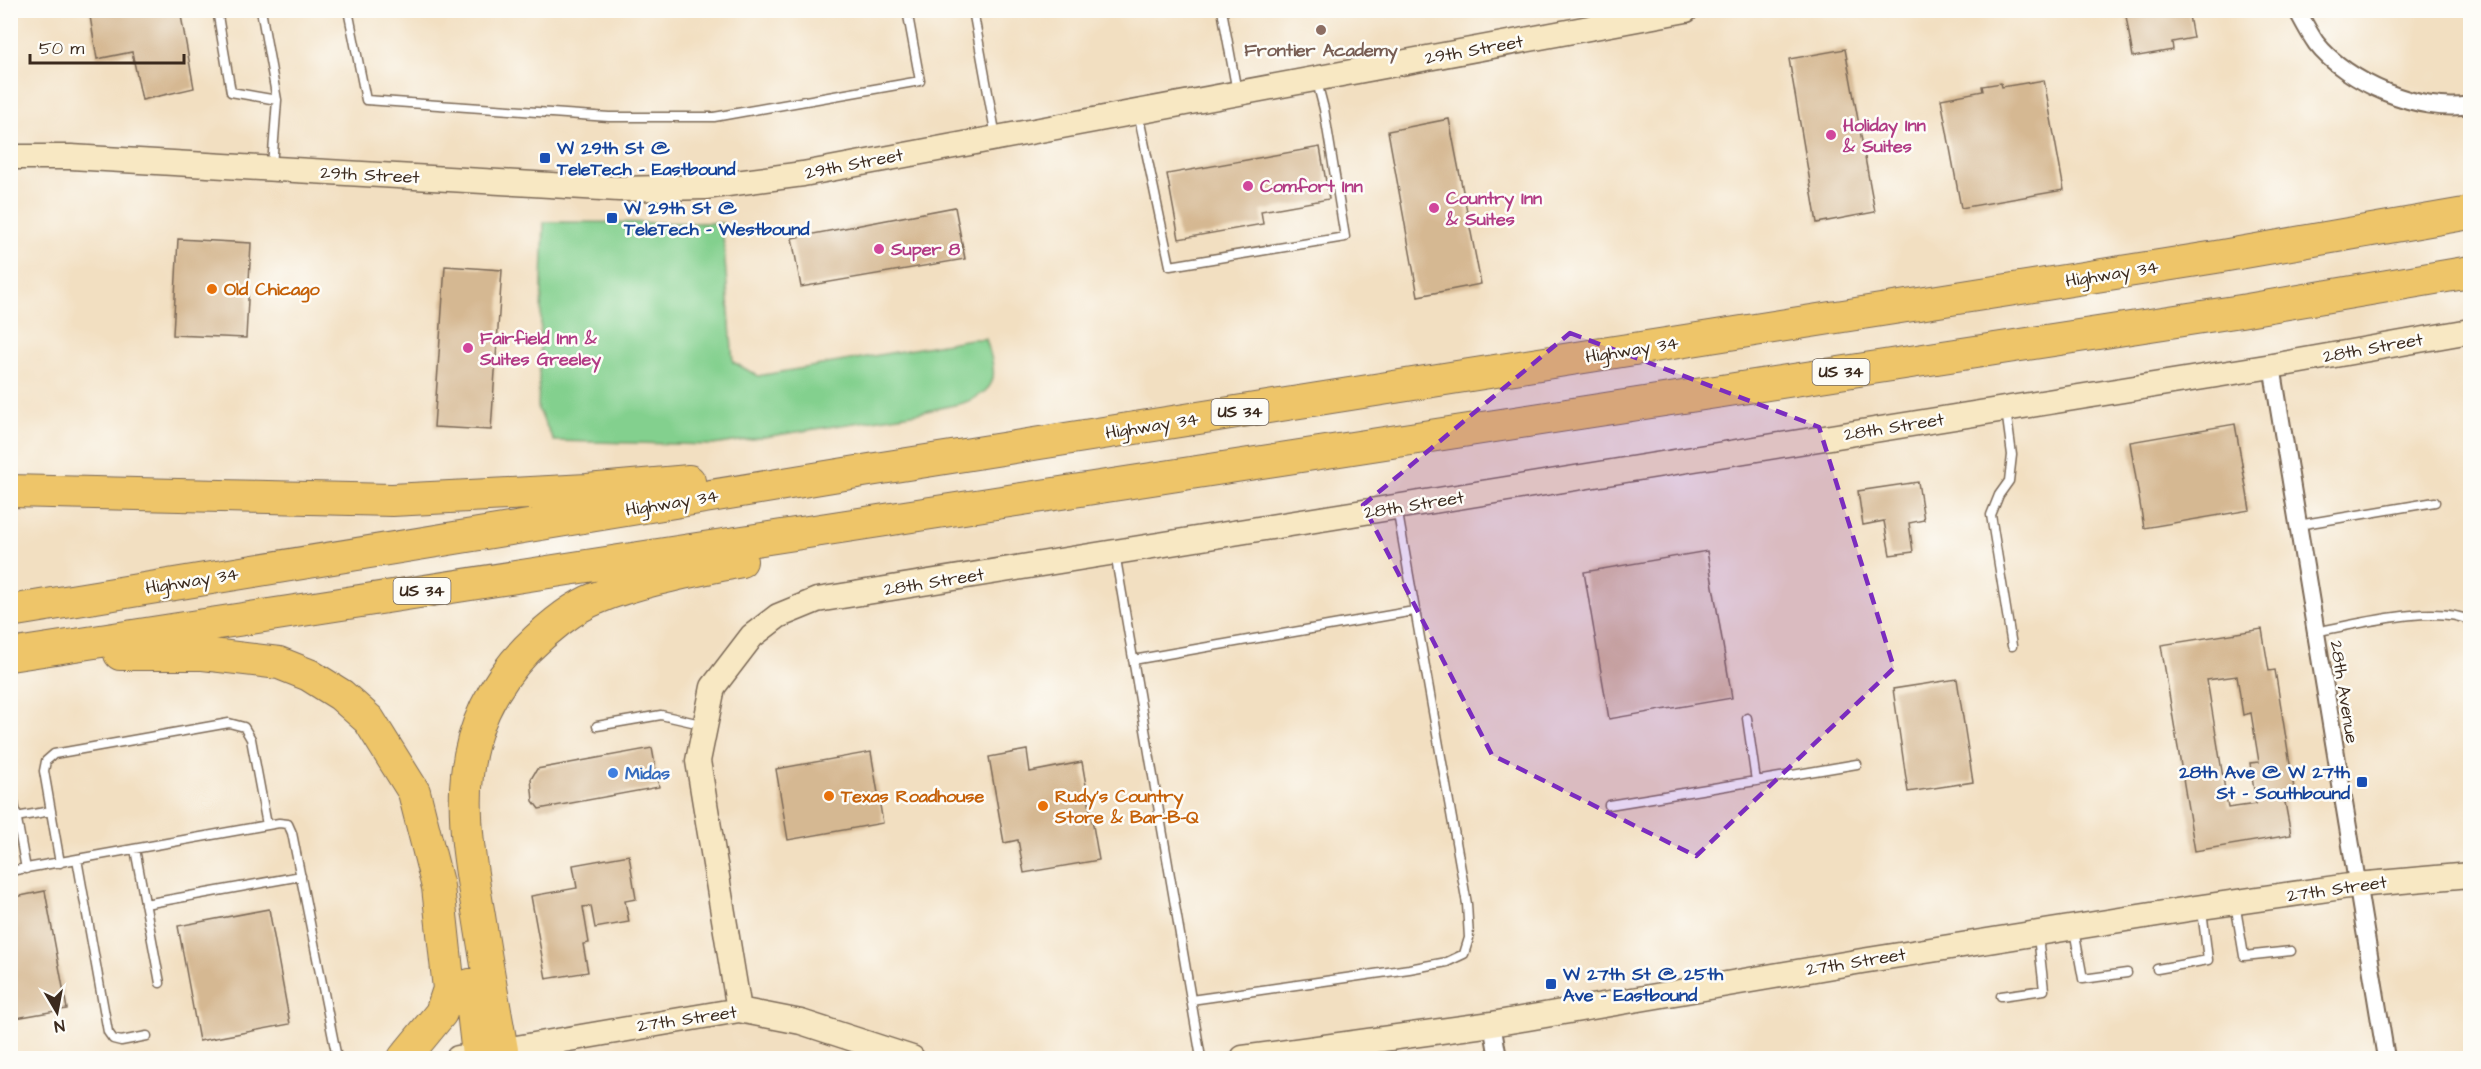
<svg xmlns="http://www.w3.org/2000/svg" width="2481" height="1069" viewBox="0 0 2481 1069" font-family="'Architects Daughter',sans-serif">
	<rect width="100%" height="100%" fill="#fdfcf7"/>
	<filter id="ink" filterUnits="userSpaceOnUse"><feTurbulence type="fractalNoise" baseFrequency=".0167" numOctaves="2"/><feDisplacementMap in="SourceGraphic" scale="12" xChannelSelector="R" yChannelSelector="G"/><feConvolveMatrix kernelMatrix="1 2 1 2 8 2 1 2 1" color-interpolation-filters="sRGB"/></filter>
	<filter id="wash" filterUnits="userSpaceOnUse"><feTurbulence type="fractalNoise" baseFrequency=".008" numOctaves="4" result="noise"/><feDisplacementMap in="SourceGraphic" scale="24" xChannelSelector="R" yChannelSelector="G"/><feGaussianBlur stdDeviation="1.35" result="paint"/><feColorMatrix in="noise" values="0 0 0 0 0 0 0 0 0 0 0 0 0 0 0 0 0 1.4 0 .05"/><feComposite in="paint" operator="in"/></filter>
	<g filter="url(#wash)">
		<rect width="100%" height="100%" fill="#f2dfc1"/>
		<path fill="#83d08e" stroke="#5f7d56" stroke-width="1.5" d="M544 222 722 223 733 362 758 376 971 339H986C996 373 1002 389 963 403L918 413 713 445 554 441 538 409Z"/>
		<g id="blocks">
			<path fill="#d5b892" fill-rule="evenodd" d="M89 10H180L194 88 142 100 132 52 97 59Z
				M2125 10H2188L2193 38 2172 42 2173 50 2133 57Z
				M1845 49 1875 212 1817 223 1789 59Z
				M2044 80 2064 190 1961 208 1941 99 1983 91 1982 86 2001 83 2002 87Z
				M1449 119 1481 284 1418 296 1388 131Z
				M1320 147 1329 199 1261 211 1263 224 1179 239 1167 174Z
				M955 207 965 259 801 287 792 238Z
				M178 239 251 243 246 338 173 335Z
				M445 266 502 270 491 430 434 427Z
				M2235 424 2250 510 2144 528 2130 442Z
				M1918 482 1924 520 1909 523 1913 552 1890 555 1884 521 1863 525 1858 491Z
				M1707 551 1732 698 1609 719 1584 572Z
				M2262 629 2269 671 2275 670 2295 795 2284 797 2291 835 2195 851 2161 645ZM2237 676 2243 715 2251 713 2259 762 2250 763 2256 804 2228 808 2207 680Z
				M1957 679 1973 782 1908 792 1893 689Z
				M652 748 659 787 539 809 533 801 531 779 537 769Z
				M1027 750 1030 772 1082 762 1099 860 1024 873 1018 840 1004 843 989 757Z
				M871 752 883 823 788 840 776 769Z
				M629 855 636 899 625 901 629 922 595 928 591 906 583 907 589 943 583 944 588 972 546 979 531 896 577 888 573 865Z
				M45 891 67 1009 10 1019V898Z
				M269 909 290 1024 199 1041 178 926Z"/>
		</g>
	</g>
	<g filter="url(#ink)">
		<use href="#blocks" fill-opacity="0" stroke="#7b6957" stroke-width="1.5"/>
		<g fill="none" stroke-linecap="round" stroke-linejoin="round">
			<defs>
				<path id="lane" d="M217 10 231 92 277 100
					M261 10 277 100 272 166
					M348 10 366 100 609 117H714L920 81 907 10
					M973 10 996 137
					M1222 10 1237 92
					M1138 113 1170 266 1345 237 1324 109 1317 82
					M2006 410 2012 455 2009 481 1999 495 1991 515 2012 646
					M2298 525 2435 502
					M1115 553 1201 1058
					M2315 632C2354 625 2436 603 2470 621
					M1133 660 1414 611
					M597 726 661 715 705 725
					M10 781 26 869
					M1756 781 1857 764
					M1609 805 1756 781 1747 718
					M16 817 51 811
					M135 849 160 983
					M77 859 108 1032 113 1039 121 1041 147 1036
					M60 863 44 771 46 761 54 754 229 723 244 727 251 739 267 825
					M10 871 279 823 288 824 292 833 337 1058
					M2235 903 2244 956 2291 951
					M145 904 301 876
					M2074 930 2083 979 2127 973
					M2157 969 2208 960 2202 910
					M2001 996 2044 990 2038 936
					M1191 1000 1409 969 1447 962 1464 954 1469 938 1467 904 1397 508
					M1359 1043 1361 1058
					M36 1058 46 1057 55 1058"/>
				<path id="street" d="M2297 10C2303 21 2309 33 2316 43 2347 83 2421 114 2470 105
					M2272 366 2386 1058
					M1492 1024 1498 1058"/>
				<path id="secondary" d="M10 157H71L619 189 705 187 803 174 1686 10
					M739 1010 698 761 713 687 752 636 778 616 817 600 2272 366 2470 331
					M458 1058 739 1010 801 1022 912 1058
					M1243 1058 1492 1024 1862 961 2195 908 2356 885 2470 875"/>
				<path id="highway" d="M10 491 392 500 587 490 689 481
					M10 611 863 471 2216 257 2470 213
					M120 654H203L279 663 309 675 341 695 369 720 414 792 438 887 449 989 441 1013 404 1058
					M10 655 2241 311 2470 272
					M470 985 478 1055
					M502 1050C494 1006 486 961 479 916 461 814 449 731 527 649 545 631 573 607 597 598 637 581 698 570 741 561"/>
			</defs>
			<use href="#lane" stroke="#7b6957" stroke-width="11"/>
			<use href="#street" stroke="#7b6957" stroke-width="20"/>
			<use href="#secondary" stroke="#7b6957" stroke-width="27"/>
			<use href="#highway" stroke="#7b6957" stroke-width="34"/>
			<use href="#lane" stroke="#fff" stroke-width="8"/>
			<use href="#street" stroke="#fff" stroke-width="16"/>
			<use href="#secondary" stroke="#f8e8c3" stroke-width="24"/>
			<use href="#highway" stroke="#eec569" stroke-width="32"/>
		</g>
	</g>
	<path fill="#7b2cbf" fill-opacity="0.2" stroke="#7b2cbf" stroke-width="4.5" stroke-dasharray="12 8" stroke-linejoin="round" d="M1570 333 1819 427 1894 668 1696 856 1492 755 1363 505Z"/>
	<circle fill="#8d6e63" stroke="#fdfcf7" stroke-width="2" cx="1321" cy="30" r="6"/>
	<g fill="#d1479c" stroke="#fdfcf7" stroke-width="2">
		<circle cx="1831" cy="135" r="6"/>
		<circle cx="1248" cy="186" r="6"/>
		<circle cx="1434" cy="208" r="6"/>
		<circle cx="879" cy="249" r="6"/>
		<circle cx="468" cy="348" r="6"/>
	</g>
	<g fill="#1a4fb4" stroke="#fdfcf7" stroke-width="2">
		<rect x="539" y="152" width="12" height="12" rx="3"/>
		<rect x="606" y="212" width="12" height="12" rx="3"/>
		<rect x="2356" y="776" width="12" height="12" rx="3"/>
		<rect x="1545" y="978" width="12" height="12" rx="3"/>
	</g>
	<g fill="#e8710a" stroke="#fdfcf7" stroke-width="2">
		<circle cx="212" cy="289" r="6"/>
		<circle cx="829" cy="796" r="6"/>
		<circle cx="1043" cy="806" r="6"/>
	</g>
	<circle fill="#3f7fe0" stroke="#fdfcf7" stroke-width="2" cx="613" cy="773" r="6"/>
	<g text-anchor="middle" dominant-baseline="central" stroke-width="5" stroke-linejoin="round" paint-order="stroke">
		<g fill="#fdfcf7" stroke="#75695f" stroke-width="1.5">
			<rect x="1812.5" y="359" width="57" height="26" rx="4.5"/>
			<rect x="1211.5" y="399" width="57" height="26" rx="4.5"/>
			<rect x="393.5" y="578" width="57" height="26" rx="4.5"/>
		</g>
		<g font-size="16" font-weight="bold" fill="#3b2a1e">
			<text x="1841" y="372">US 34</text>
			<text x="1240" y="412">US 34</text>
			<text x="422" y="591">US 34</text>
		</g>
		<g font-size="18" font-weight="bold" fill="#785e54" stroke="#fdfcf7">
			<text x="1321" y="50">Frontier Academy</text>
		</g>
		<g font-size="18" fill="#3b2a1e" stroke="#fdfcf7">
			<text transform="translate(1474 50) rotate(-10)">29th Street</text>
			<text transform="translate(854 164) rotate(-11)">29th Street</text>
			<text transform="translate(370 175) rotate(3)">29th Street</text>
			<text transform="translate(2112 274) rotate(-9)">Highway 34</text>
			<text transform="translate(2373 348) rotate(-10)">28th Street</text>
			<text transform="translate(1632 350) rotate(-9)">Highway 34</text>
			<text transform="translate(1152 426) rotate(-9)">Highway 34</text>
			<text transform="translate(1894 427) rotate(-9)">28th Street</text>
			<text transform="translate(672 503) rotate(-9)">Highway 34</text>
			<text transform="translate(1414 505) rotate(-9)">28th Street</text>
			<text transform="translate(192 581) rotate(-9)">Highway 34</text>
			<text transform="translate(934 582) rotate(-9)">28th Street</text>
			<text transform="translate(2344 692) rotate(81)">28th Avenue</text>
			<text transform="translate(2337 889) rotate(-8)">27th Street</text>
			<text transform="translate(1856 962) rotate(-9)">27th Street</text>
			<text transform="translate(687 1019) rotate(-8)">27th Street</text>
		</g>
		<g font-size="18" font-weight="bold" fill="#b23c85" stroke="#fdfcf7" text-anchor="start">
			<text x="1843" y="125">Holiday Inn<tspan x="1843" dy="21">&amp; Suites</tspan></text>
			<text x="1260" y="186">Comfort Inn</text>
			<text x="1446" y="198">Country Inn<tspan x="1446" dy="21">&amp; Suites</tspan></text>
			<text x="891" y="249">Super 8</text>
			<text x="480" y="338">Fairfield Inn &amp;<tspan x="480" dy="21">Suites Greeley</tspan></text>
		</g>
		<g font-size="18" font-weight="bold" fill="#164399" stroke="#fdfcf7" text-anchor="start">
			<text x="557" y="148">W 29th St @<tspan x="557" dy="21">TeleTech - Eastbound</tspan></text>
			<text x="624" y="208">W 29th St @<tspan x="624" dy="21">TeleTech - Westbound</tspan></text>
			<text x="2350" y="772" text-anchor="end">28th Ave @ W 27th<tspan x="2350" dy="21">St - Southbound</tspan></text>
			<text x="1563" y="974">W 27th St @ 25th<tspan x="1563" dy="21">Ave - Eastbound</tspan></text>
		</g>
		<g font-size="18" font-weight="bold" fill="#c56008" stroke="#fdfcf7" text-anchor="start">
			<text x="224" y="289">Old Chicago</text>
			<text x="841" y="796">Texas Roadhouse</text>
			<text x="1055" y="796">Rudy's Country<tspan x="1055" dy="21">Store &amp; Bar-B-Q</tspan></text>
		</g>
		<g font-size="18" font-weight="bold" fill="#366cbe" stroke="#fdfcf7" text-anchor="start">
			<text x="625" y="773">Midas</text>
		</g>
	</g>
	<rect width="2481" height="1069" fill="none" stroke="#fdfcf7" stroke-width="36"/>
	<g transform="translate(57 1012) rotate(170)" stroke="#fdfcf7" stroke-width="4.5" paint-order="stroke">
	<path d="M0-4.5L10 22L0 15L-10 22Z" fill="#3b2a1e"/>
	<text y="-9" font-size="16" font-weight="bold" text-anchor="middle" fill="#3b2a1e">N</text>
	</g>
	<path d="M30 54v9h154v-9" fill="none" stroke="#3b2a1e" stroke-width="3"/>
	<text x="39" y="54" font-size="18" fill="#3b2a1e" stroke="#fdfcf7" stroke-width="4.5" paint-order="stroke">50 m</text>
</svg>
